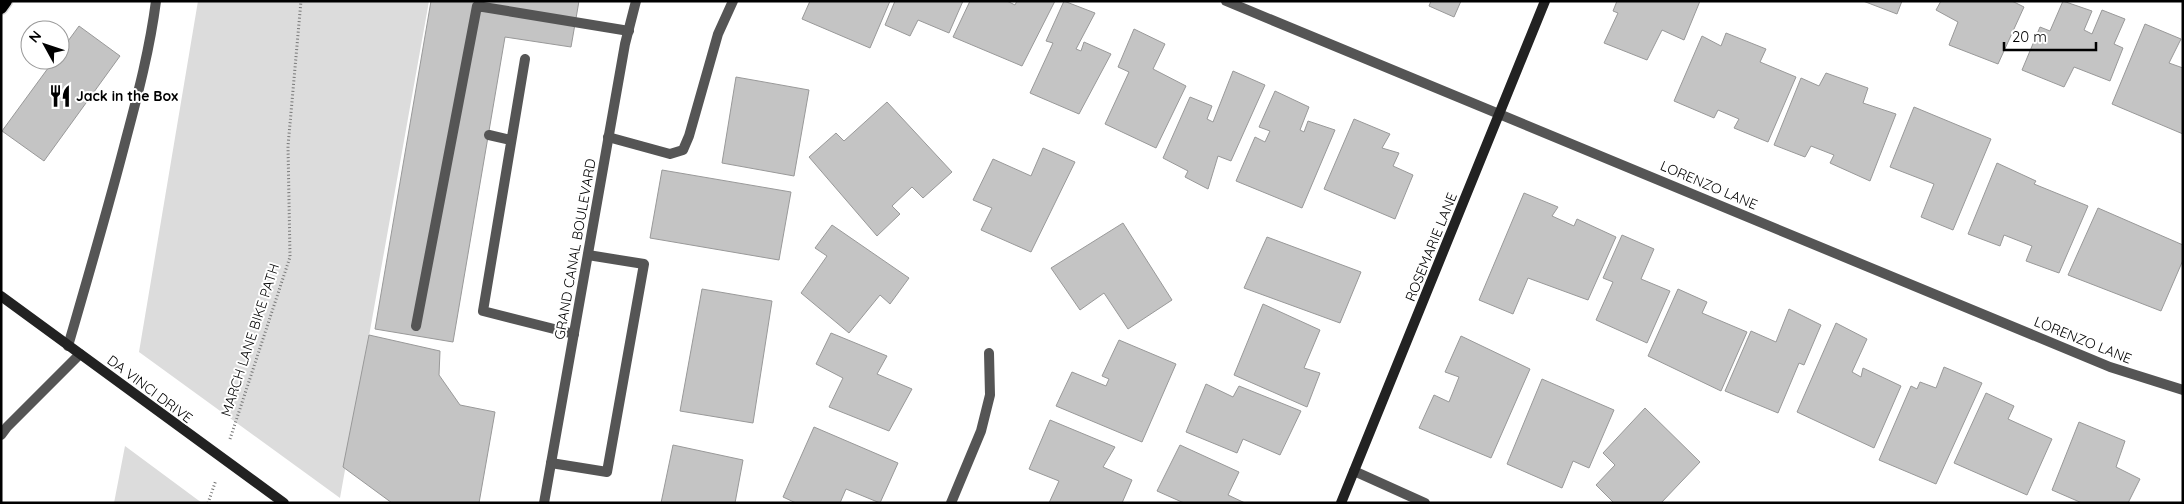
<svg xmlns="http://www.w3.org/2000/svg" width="2184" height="504" viewBox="0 0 2184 504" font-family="Quicksand,sans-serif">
	<rect width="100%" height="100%" fill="#fff"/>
	<path fill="#dcdcdc" d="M198 1H429L340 498 139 352Z
		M125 446 202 503H114Z"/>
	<path fill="#c4c4c4" stroke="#999" d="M431 1H579L571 47 505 37 453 342 375 329Z
		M810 1H890L870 48 802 19Z
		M895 1H963L949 33 918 20 910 36 885 25Z
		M970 1H1007L1015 5 1017 1H1055L1022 66 953 37Z
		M1064 1 1095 13 1076 49 1081 51 1084 42 1111 54 1079 114 1030 93 1053 43 1046 41Z
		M1431 1H1461L1454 17 1429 6Z
		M1617 1H1700L1684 40 1662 30 1647 60 1604 43 1618 13 1613 11Z
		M1863 1H1902L1897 14Z
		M1941 1H2012L2024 7 1998 64 1949 45 1958 22 1936 10Z
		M2063 1 2092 11 2084 30 2092 34 2102 10 2125 19 2114 44 2123 48 2110 81 2074 67 2064 87 2022 70 2040 27 2050 31Z
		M2145 24 2181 39 2169 63 2183 68V134L2112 104Z
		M79 26 120 56 44 161 2 131 54 60H60V52Z
		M1134 29 1165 44 1153 69 1186 86 1156 148 1105 124 1129 72 1118 67Z
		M1726 33 1766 49 1760 62 1796 77 1768 142 1734 128 1739 119 1718 110 1714 118 1674 101 1702 36 1721 46Z
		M1233 71 1265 85 1231 161 1218 156 1208 189 1185 177 1188 171 1163 158 1190 97 1212 106 1207 119 1213 122Z
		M1826 73 1868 88 1863 103 1896 114 1870 181 1830 163 1834 155 1811 146 1805 157 1774 145 1801 78 1819 86Z
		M736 77 809 90 794 176 722 163Z
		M1275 91 1309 107 1300 130 1304 132 1308 121 1335 130 1302 208 1236 181 1255 137 1265 142 1270 131 1259 127Z
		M887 102 952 172 923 198 912 187 892 206 900 214 877 236 809 157 836 133 844 141Z
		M1914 107 1991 139 1953 230 1921 217 1934 184 1890 167Z
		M1354 119 1390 134 1382 148 1399 153 1393 166 1413 175 1395 219 1324 189Z
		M1043 148 1075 162 1031 252 981 230 992 208 973 200 993 159 1031 176Z
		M1997 163 2036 181 2034 184 2088 206 2059 273 2026 261 2032 246 2004 235 2000 246 1968 234Z
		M662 170 791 192 779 260 650 238Z
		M1524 193 1558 207 1552 216 1574 226 1577 219 1616 237 1588 300 1528 278 1513 314 1479 300Z
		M2098 208 2183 245V260L2161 311 2068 275Z
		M1123 223 1172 300 1128 329 1104 293 1080 310 1051 268Z
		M832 225 909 278 890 304 880 295 849 333 801 293 827 256 815 248Z
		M1622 235 1654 249 1641 279 1670 291 1647 343 1596 320 1613 282 1603 278Z
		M1267 237 1361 272 1340 323 1244 288Z
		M702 289 772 301 753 423 680 411Z
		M1678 289 1707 302 1702 313 1747 332 1721 391 1648 356Z
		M1263 304 1320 330 1304 368 1320 373 1307 407 1234 375Z
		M1789 309 1821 325 1804 365 1799 363 1778 413 1725 391 1751 331 1776 342Z
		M1836 323 1867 339 1852 372 1861 377 1863 368 1901 386 1874 448 1797 412Z
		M831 333 887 356 877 374 912 389 889 431 829 407 843 378 816 364Z
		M369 335 440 351 439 375 460 405 495 412 479 503H392L343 467Z
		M1461 336 1530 369 1491 458 1419 428 1434 395 1449 402 1459 377 1445 372Z
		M1119 340 1176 364 1142 442 1056 406 1072 372 1106 386 1109 379 1102 376Z
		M1944 367 1982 383 1936 484 1879 460 1911 386 1917 389 1920 382 1936 388Z
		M1542 379 1614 410 1589 468 1573 461 1562 488 1507 464Z
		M1206 384 1233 397 1239 386 1301 411 1280 455 1243 439 1237 453 1186 432Z
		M1986 393 2014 406 2008 419 2052 439 2027 495 1954 463Z
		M1645 408 1700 462 1661 503H1614L1596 485 1615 465 1603 453Z
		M1050 420 1115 447 1103 467 1132 480 1122 503H1049L1059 481 1029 469Z
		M2079 422 2125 441 2116 467 2140 479 2128 503H2082L2052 490Z
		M814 427 898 463 880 503 846 489 840 503H796L783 497Z
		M673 445 743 460 735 503H661Z
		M1180 445 1239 472 1228 495 1245 503H1184L1157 491Z"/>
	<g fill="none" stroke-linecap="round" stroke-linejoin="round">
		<defs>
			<path id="primary" d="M1 8 6 1"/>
		</defs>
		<use href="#primary" stroke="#dbdbdb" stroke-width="15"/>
		<path stroke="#777" stroke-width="3" stroke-dasharray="1 2.5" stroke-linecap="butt" d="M230 439 290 257 288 146 301 1
			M208 503 216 480"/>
		<path stroke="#555" stroke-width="10" d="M525 59 483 311 574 334
			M489 135 511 140
			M608 137 670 154 683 150 689 136 718 34 733 1
			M416 326 477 6 629 31
			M68 346C88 277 108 209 126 139 138 94 150 48 156 1
			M1 435 7 427 80 354
			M551 463 607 472 644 264 588 255"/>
		<path stroke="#555" stroke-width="10" d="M1226 1 2110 367 2183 390
			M1354 471 1425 503
			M544 503 625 44 636 1
			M951 503 981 431 990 395 989 353"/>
		<path stroke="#222" stroke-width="10" d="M1 296 284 503
			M1341 503 1545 1"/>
		<use href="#primary" stroke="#000" stroke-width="12"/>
	</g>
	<defs>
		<symbol id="restaurant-bare" viewBox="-9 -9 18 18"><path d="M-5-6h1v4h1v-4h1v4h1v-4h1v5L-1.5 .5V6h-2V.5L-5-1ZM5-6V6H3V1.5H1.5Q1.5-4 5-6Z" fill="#000" stroke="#fff" stroke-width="2.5" paint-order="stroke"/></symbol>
	</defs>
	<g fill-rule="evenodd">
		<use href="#restaurant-bare" x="44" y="80" width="32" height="32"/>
	</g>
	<g text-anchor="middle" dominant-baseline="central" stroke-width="4" stroke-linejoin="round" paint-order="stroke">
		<g font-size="14" font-weight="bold" fill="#000" stroke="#fff" text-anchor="start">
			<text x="76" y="96">Jack in the Box</text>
		</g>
		<g font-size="14" fill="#000" stroke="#fff">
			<text transform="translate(1709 185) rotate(23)">LORENZO LANE</text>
			<text transform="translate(1431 247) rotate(-68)">ROSEMARIE LANE</text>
			<text transform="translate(575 249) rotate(-80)">GRAND CANAL BOULEVARD</text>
			<text transform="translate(250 340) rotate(-72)">MARCH LANE BIKE PATH</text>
			<text transform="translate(2083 340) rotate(22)">LORENZO LANE</text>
			<text transform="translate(150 389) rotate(37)">DA VINCI DRIVE</text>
		</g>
	</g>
	<rect width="2184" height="504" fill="none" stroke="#000000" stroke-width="5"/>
	<g transform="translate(45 45) rotate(310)"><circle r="24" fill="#ffffff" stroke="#999999"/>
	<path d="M0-4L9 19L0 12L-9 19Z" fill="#000000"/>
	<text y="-8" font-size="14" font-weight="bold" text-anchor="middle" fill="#000000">N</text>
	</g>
	<path d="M2004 42v8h92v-8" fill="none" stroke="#000000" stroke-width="2.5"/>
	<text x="2012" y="42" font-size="15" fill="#000000" stroke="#ffffff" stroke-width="4" paint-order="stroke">20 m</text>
</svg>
